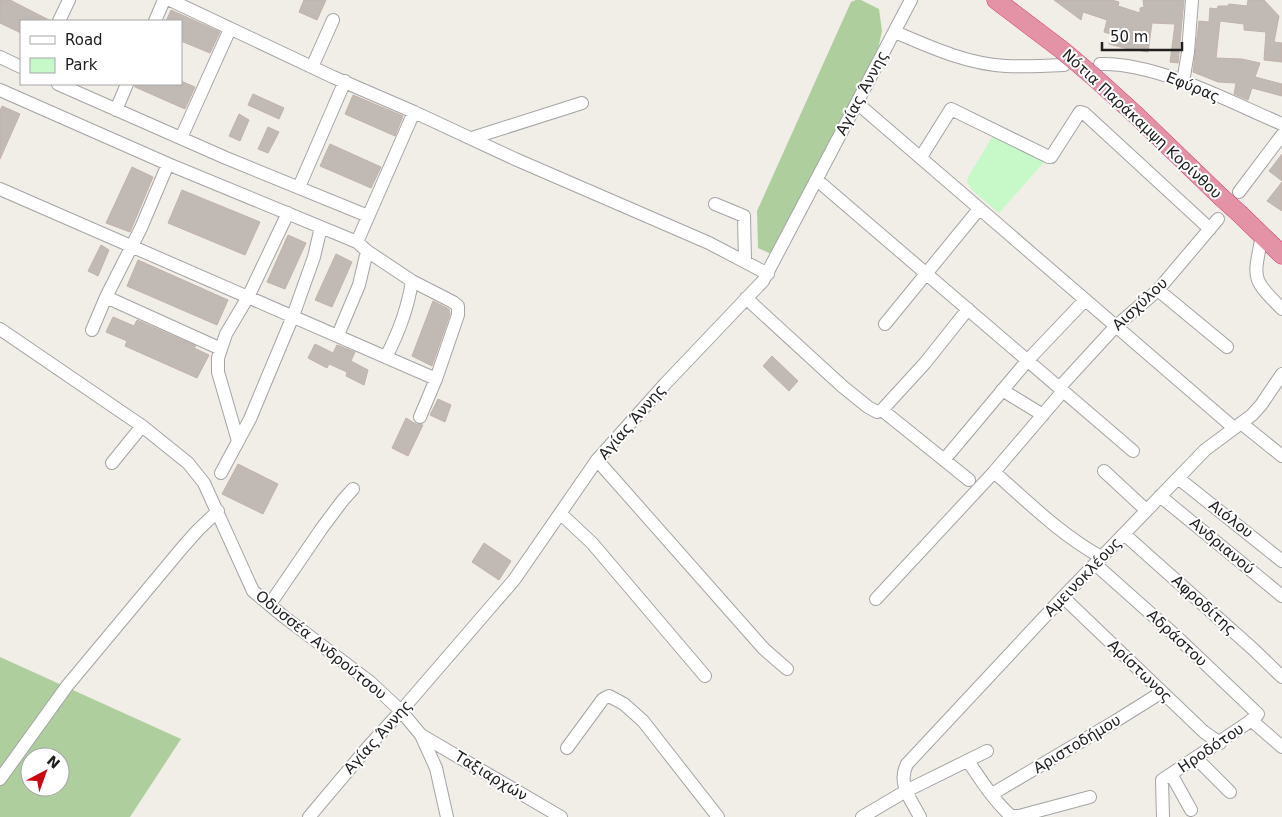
<svg xmlns="http://www.w3.org/2000/svg" width="1282" height="817" viewBox="0 0 1282 817" font-family="'DejaVu Sans',sans-serif">
	<rect width="100%" height="100%" fill="#f1ede7"/>
	<path fill="#afce9e" fill-rule="evenodd" d="M856 0H861L879 9 882 31 878 49 809 182 773 255 758 248 757 211 851 2Z
		M0 657 181 739 130 817H0ZM30 757H60V787H30Z"/>
	<path fill="#c7f8c8" d="M994 134 1046 160 999 213 973 191 967 182 968 177Z"/>
	<path fill="#c1b9b4" stroke="#c2b3aa" d="M0 0H10L51 21H21V33L0 23Z
		M304 0H326L317 20 299 12Z
		M1054 0H1112L1119 2 1118 6 1140 13V8L1144 7 1143 0H1184L1178 63 1170 62 1175 24 1152 23 1148 52 1124 48 1109 44 1111 34 1104 32 1107 20 1083 12 1081 20Z
		M1248 0H1264L1279 16 1274 42 1282 43V62L1264 60 1266 32 1244 30V24L1220 21 1216 58 1242 59 1260 63 1255 77 1282 84V96L1252 88 1248 100 1234 94 1236 83 1218 82 1193 72 1199 21 1209 22 1210 8 1217 9 1218 6H1228L1229 4 1247 6Z
		M171 10 220 32 210 53 181 41V21H166Z
		M181 81 195 87 185 109 135 87V84H181Z
		M253 94 284 108 279 119 248 105Z
		M353 95 403 116 395 136 345 114Z
		M2 106 20 114 0 159V111Z
		M239 114 249 120 240 141 229 136Z
		M268 127 279 132 268 153 258 149Z
		M330 144 381 167 371 188 320 166Z
		M1282 154V181L1269 171Z
		M132 167 153 177 130 232 106 223Z
		M1282 182V211L1267 201Z
		M182 190 260 222 245 255 168 223Z
		M288 235 306 243 285 289 267 282Z
		M101 245 109 250 98 276 88 271Z
		M336 254 352 262 332 307 315 300Z
		M138 260 228 300 217 325 127 286Z
		M433 301 449 309 450 314 432 366 412 356Z
		M113 317 134 326 137 320 196 346 194 348 209 355 197 378 125 346 127 341 106 332Z
		M315 344 333 353 337 345 355 352 351 361 368 370 364 385 346 376 347 372 329 364 327 368 308 358Z
		M772 356 798 381 789 391 763 366Z
		M438 399 451 405 445 422 430 415Z
		M406 418 416 424 423 425 408 456 392 448Z
		M238 464 278 484 263 514 222 494Z
		M484 543 511 561 499 580 472 562Z"/>
	<g fill="none" stroke-linecap="round" stroke-linejoin="round">
		<defs>
			<path id="minor" d="M170 0 333 77 414 112 515 159 709 243 768 274
				M59 21 69 0
				M155 21 164 0
				M895 32C930 47 967 64 1006 66 1025 67 1045 66 1064 65
				M0 57 21 67
				M1100 64C1156 62 1230 102 1282 124
				M312 67 333 20
				M1183 82 1188 52 1192 0
				M58 84 226 158 368 216
				M0 90 168 164 357 242 414 112
				M857 103 1234 428
				M116 110 127 84
				M181 138 230 29
				M472 138 582 103
				M921 157 951 109 1049 157H1051L1078 115 1080 112 1084 113 1210 229
				M817 180 1133 451
				M299 187 345 81
				M0 189 436 379
				M1239 192 1282 135
				M715 204 744 216 745 261
				M1262 235C1254 279 1250 277 1282 309
				M357 242 367 251 412 281 453 302 458 306V315L436 379 420 417
				M1158 290 1227 347
				M106 297 221 349
				M746 298 842 386 868 407 877 412 882 410 925 363 968 309
				M885 324 979 209
				M0 329 142 426 188 463 204 483 253 591 283 616 370 682 401 711 421 735 436 768 447 817
				M92 330 106 297 141 228 168 164
				M338 335 359 285 367 251
				M386 357C399 332 408 308 412 281
				M1059 388 1115 327 1158 290 1218 219
				M1002 390 1043 415
				M882 410 969 480
				M1241 423 1282 456
				M238 441 218 372V358L226 334 248 297 288 213
				M597 460 764 649 787 669
				M944 460 1027 361 1085 300
				M112 463 142 426
				M1104 471 1146 510
				M994 472C1028 502 1061 535 1101 557
				M221 473 250 419 293 316 314 257 321 227
				M1178 478 1282 561
				M1160 496 1282 596
				M561 514 592 543 705 676
				M1124 534 1253 649 1282 677
				M1095 564 1177 637 1258 714 1255 718 1162 780 1163 817
				M1063 597 1204 732 1220 743
				M876 599 994 472 1063 391
				M270 604 322 528 343 500 353 489
				M1251 720 1282 747
				M421 735 561 817
				M567 748 603 699 609 696 624 704 643 721 718 817
				M1196 758 1230 792
				M968 761C981 780 994 801 1011 816H1019L1090 797
				M1171 774 1191 810
				M0 779 67 686 182 548 198 530 218 511
				M992 794 1114 722 1162 692
				M309 817 368 747 401 711 514 580 597 460 665 384 763 281 911 0
				M862 817 906 791 987 751
				M920 817C911 799 897 784 907 764L1063 597 1205 450 1252 415 1261 405 1282 374"/>
			<path id="highway" d="M996 0 1062 50
				M1094 77 1137 116 1220 196
				M1241 215 1282 255"/>
		</defs>
		<use href="#minor" stroke="#a4a4a4" stroke-width="14"/>
		<use href="#highway" stroke="#d52e70" stroke-width="19"/>
		<use href="#minor" stroke="#fff" stroke-width="12"/>
		<use href="#highway" stroke="#e493a6" stroke-width="18"/>
		<defs>
			<path id="highway-bridge" d="M1062 50 1094 77
				M1220 196 1241 215"/>
		</defs>
		<use href="#highway-bridge" stroke="#d52e70" stroke-width="19" stroke-linecap="butt"/>
		<use href="#highway-bridge" stroke="#e493a6" stroke-width="18"/>
	</g>
	<g text-anchor="middle" dominant-baseline="central" stroke-width="4" stroke-linejoin="round" paint-order="stroke">
		<g font-size="15" fill="#202020" stroke="#fff">
			<text transform="translate(1193 87) rotate(22)">Εφύρας</text>
			<text transform="translate(862 93) rotate(-62)">Αγίας Άννης</text>
			<text transform="translate(1142 124) rotate(43)">Νότια Παράκαμψη Κορίνθου</text>
			<text transform="translate(1140 304) rotate(-43)">Αισχύλου</text>
			<text transform="translate(632 422) rotate(-49)">Αγίας Άννης</text>
			<text transform="translate(1231 519) rotate(38)">Αιόλου</text>
			<text transform="translate(1222 546) rotate(40)">Ανδριανού</text>
			<text transform="translate(1083 577) rotate(-46)">Αμεινοκλέους</text>
			<text transform="translate(1204 605) rotate(42)">Αφροδίτης</text>
			<text transform="translate(1177 638) rotate(43)">Αδράστου</text>
			<text transform="translate(321 645) rotate(39)">Οδυσσέα Ανδρούτσου</text>
			<text transform="translate(1140 671) rotate(44)">Αρίστωνος</text>
			<text transform="translate(378 737) rotate(-48)">Αγίας Άννης</text>
			<text transform="translate(1077 744) rotate(-31)">Αριστοδήμου</text>
			<text transform="translate(1211 748) rotate(-34)">Ηροδότου</text>
			<text transform="translate(491 776) rotate(31)">Ταξιαρχών</text>
		</g>
	</g>
	<rect x="20" y="20" width="162" height="65" fill="#ffffff" stroke="#a6a6a6"/>
	<rect x="30" y="36" width="25" height="8" fill="#ffffff" stroke="#a6a6a6"/>
	<text x="65" y="45" font-size="15" fill="#202020">Road</text>
	<rect x="30" y="58" width="25" height="15" fill="#c7f8c8" stroke="#a6a6a6"/>
	<text x="65" y="70" font-size="15" fill="#202020">Park</text>
	<g transform="translate(45 772) rotate(41)"><circle r="24" fill="#ffffff" stroke="#a6a6a6"/>
	<path d="M0-4L9 19L0 12L-9 19Z" fill="#c90812"/>
	<text y="-8" font-size="14" font-weight="bold" text-anchor="middle" fill="#202020">N</text>
	</g>
	<path d="M1102 42v8h80v-8" fill="none" stroke="#202020" stroke-width="2.5"/>
	<text x="1110" y="42" font-size="15" fill="#202020" stroke="#ffffff" stroke-width="4" paint-order="stroke">50 m</text>
</svg>
